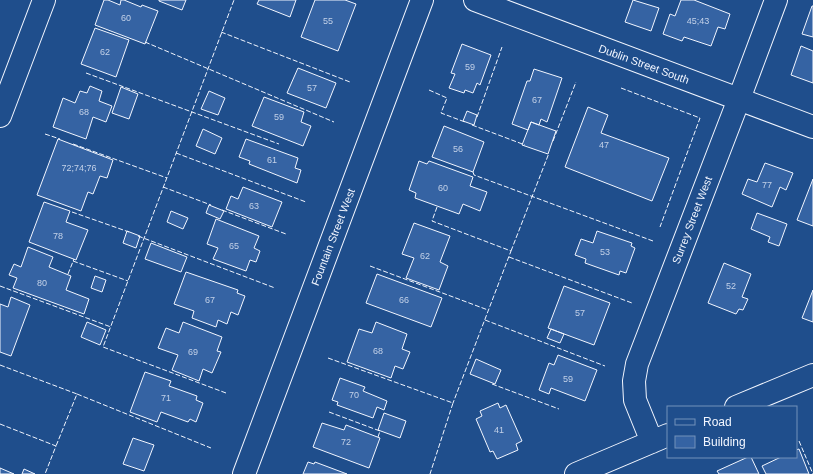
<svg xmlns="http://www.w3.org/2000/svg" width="813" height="474" viewBox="0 0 813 474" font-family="Arial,sans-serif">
	<rect width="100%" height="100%" fill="#1f4e8c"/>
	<path fill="#3563a3" stroke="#f2f6ff" d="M104 0H108L120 5 121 0H124L141 7 142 5 158 11 145 44 95 25Z
		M159 0H186L182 10 159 1Z
		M259 0H296L290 17 257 4Z
		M315 0H345L356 4 338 51 301 37Z
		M633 0 659 8 651 31 625 22Z
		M681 0H694L730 14 725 29 718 27 711 46 684 37 682 41 663 34 670 14 675 16Z
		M812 6H813V37L802 34Z
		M95 28 129 40 116 77 81 64Z
		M462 44 491 55 480 85 477 83 473 93 465 90 464 93 449 88 455 74 451 73Z
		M801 46 813 51V83L791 75Z
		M298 68 336 83 326 108 287 93Z
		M534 69 562 78 547 122 541 119 539 125 531 122 528 130 512 124 527 81H530Z
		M90 86 102 91 99 101 112 106 106 122 93 117 86 139 53 127 63 98 75 103 80 91 87 93Z
		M121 87 138 94 129 119 112 113Z
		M209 91 225 98 218 115 201 109Z
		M264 97 304 112 301 122 311 126 303 146 252 126Z
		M588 107 608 115 601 133 669 158 652 201 565 167Z
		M467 111 477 115 474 125 463 121Z
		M531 122 556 131 548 154 522 145Z
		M444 126 484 142 473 172 432 157Z
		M203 129 222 138 215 154 196 146Z
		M58 139 113 160 107 178 100 176 93 194 88 192 81 211 37 195Z
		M246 139 298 158 295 168 301 170 297 183 249 164 250 161 239 157Z
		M419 161 427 164 429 161 473 177 470 186 487 192 480 211 463 204 459 214 415 198 416 193 409 190Z
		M765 163 793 173 786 190 780 187 772 207 742 194 748 179 757 182Z
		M813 179V226L797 220Z
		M243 187 282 202 272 227 226 209 231 196 238 199Z
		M44 202 70 211 66 222 88 230 76 260 29 242Z
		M209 205 224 211 220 219 206 213Z
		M171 211 188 218 183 229 167 222Z
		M757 213 787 224 779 246 768 242 770 237 751 229Z
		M216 219 259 236 254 248 260 251 256 262 250 260 246 271 213 259 218 248 207 244Z
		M414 223 450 236 440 262 448 266 439 290 406 278 414 258 402 254Z
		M127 231 140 236 136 248 123 243Z
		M597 231 632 243 631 246 635 248 626 273 620 271 619 275 585 263 586 259 575 255 581 239 593 243Z
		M151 243 187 257 181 272 145 259Z
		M28 247 53 257 49 267 71 276 66 290 89 299 84 314 13 288 17 278 9 275 14 264 21 267Z
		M724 263 751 274 742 297 748 299 743 310 739 309 736 314 708 303Z
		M186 272 238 290 237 293 245 296 238 315 231 312 227 324 218 320 216 327 192 318 194 311 174 304Z
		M377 274 442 298 431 327 366 303Z
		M95 276 106 280 102 292 91 288Z
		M564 286 610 303 594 345 548 328Z
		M813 290V322L802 318Z
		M11 297 30 305 11 356 0 352V304L8 307Z
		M87 322 106 330 100 345 81 337Z
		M183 322 222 337 217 351 221 352 212 373 203 369 199 381 172 370 178 355 158 348 166 328 179 333Z
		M376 322 407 334 402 349 410 352 403 369 395 366 391 378 347 362 359 329 372 333Z
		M551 329 564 334 560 343 547 338Z
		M558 355 597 370 585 401 551 388 549 394 539 390 549 363 554 365Z
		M476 359 501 370 495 384 470 374Z
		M145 372 171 381 169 386 197 396 196 400 203 403 196 422 190 419 188 422 161 412 157 422 130 412Z
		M340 378 365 387 363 391 387 401 384 410 377 407 373 418 337 405 338 402 332 400Z
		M498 403 500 408 506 405 522 441 516 444 518 450 497 459 493 451 490 452 476 419 482 416 480 411Z
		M384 413 406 421 400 438 378 430Z
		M322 423 344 430 346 425 380 438 369 468 313 447Z
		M133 438 154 445 144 471 123 464Z
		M799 449 809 474H766L762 466 781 457H796V450Z
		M748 457H751L759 474H719L717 471Z
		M308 462 314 464 315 462 347 474H303Z
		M0 468 14 474H0Z
		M24 469 35 474H22Z"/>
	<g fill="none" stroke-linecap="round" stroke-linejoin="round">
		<defs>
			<path id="minor" d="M475 0 813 127
				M0 116 44 0
				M736 407 813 375
				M652 442 635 400 634 381 637 364 739 99 776 0
				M244 474 422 0
				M576 474 668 435"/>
		</defs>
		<use href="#minor" stroke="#f2f6ff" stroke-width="24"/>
		<use href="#minor" stroke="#1f4e8c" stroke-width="22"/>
		<path stroke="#f2f6ff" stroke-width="1" stroke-dasharray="5 2" stroke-linecap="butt" d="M221 32 350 82
			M145 42 334 122
			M86 73 279 144
			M621 88 700 118 660 227
			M429 90 447 98 441 113 465 122
			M477 117 502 47
			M472 125 525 145
			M45 134 60 139
			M553 141 576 82
			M73 144 167 178
			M176 153 306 202
			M473 172 474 175 653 241
			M163 187 211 205
			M437 207 432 221 511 251 453 403
			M222 210 286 234
			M72 212 129 232
			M138 236 275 288
			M511 251 549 153
			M509 257 632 303
			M73 261 128 281
			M370 266 488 310
			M68 274 74 259
			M0 286 111 327
			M485 320 605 366
			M328 358 453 403 430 474
			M0 365 77 394 56 446
			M492 384 559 409
			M226 393 103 347 234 0
			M77 394 211 448
			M329 412 380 431 378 437
			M0 424 56 446 45 474
			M799 441 813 474"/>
	</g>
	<g text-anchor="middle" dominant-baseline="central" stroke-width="3" stroke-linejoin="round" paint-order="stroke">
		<g font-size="9" fill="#c3d1e8">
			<text x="126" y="18">60</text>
			<text x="328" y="21">55</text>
			<text x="698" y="21">45;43</text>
			<text x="105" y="52">62</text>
			<text x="470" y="67">59</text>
			<text x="312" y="88">57</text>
			<text x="537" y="100">67</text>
			<text x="84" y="112">68</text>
			<text x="279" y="117">59</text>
			<text x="604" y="145">47</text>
			<text x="458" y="149">56</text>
			<text x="272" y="160">61</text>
			<text x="79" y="168">72;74;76</text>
			<text x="767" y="185">77</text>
			<text x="443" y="188">60</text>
			<text x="254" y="206">63</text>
			<text x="58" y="236">78</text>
			<text x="234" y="246">65</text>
			<text x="605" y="252">53</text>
			<text x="425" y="256">62</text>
			<text x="42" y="283">80</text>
			<text x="731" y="286">52</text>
			<text x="210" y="300">67</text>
			<text x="404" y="300">66</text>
			<text x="580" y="313">57</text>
			<text x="378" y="351">68</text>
			<text x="193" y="352">69</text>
			<text x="568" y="379">59</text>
			<text x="354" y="395">70</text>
			<text x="166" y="398">71</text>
			<text x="499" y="430">41</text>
			<text x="346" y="442">72</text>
		</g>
		<g font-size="11" fill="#f2f6ff" stroke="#1f4e8c">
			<text transform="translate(644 64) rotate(20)">Dublin Street South</text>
			<text transform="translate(692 220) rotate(-69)">Surrey Street West</text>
			<text transform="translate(333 237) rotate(-69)">Fountain Street West</text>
		</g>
	</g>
	<rect x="667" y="406" width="130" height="52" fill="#1f4e8c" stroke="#7391ba"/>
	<rect x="675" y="419" width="20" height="6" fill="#1f4e8c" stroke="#7391ba"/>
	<text x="703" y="426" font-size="12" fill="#f2f6ff">Road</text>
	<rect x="675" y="436" width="20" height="12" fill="#3563a3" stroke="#7391ba"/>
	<text x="703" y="446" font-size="12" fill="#f2f6ff">Building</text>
</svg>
